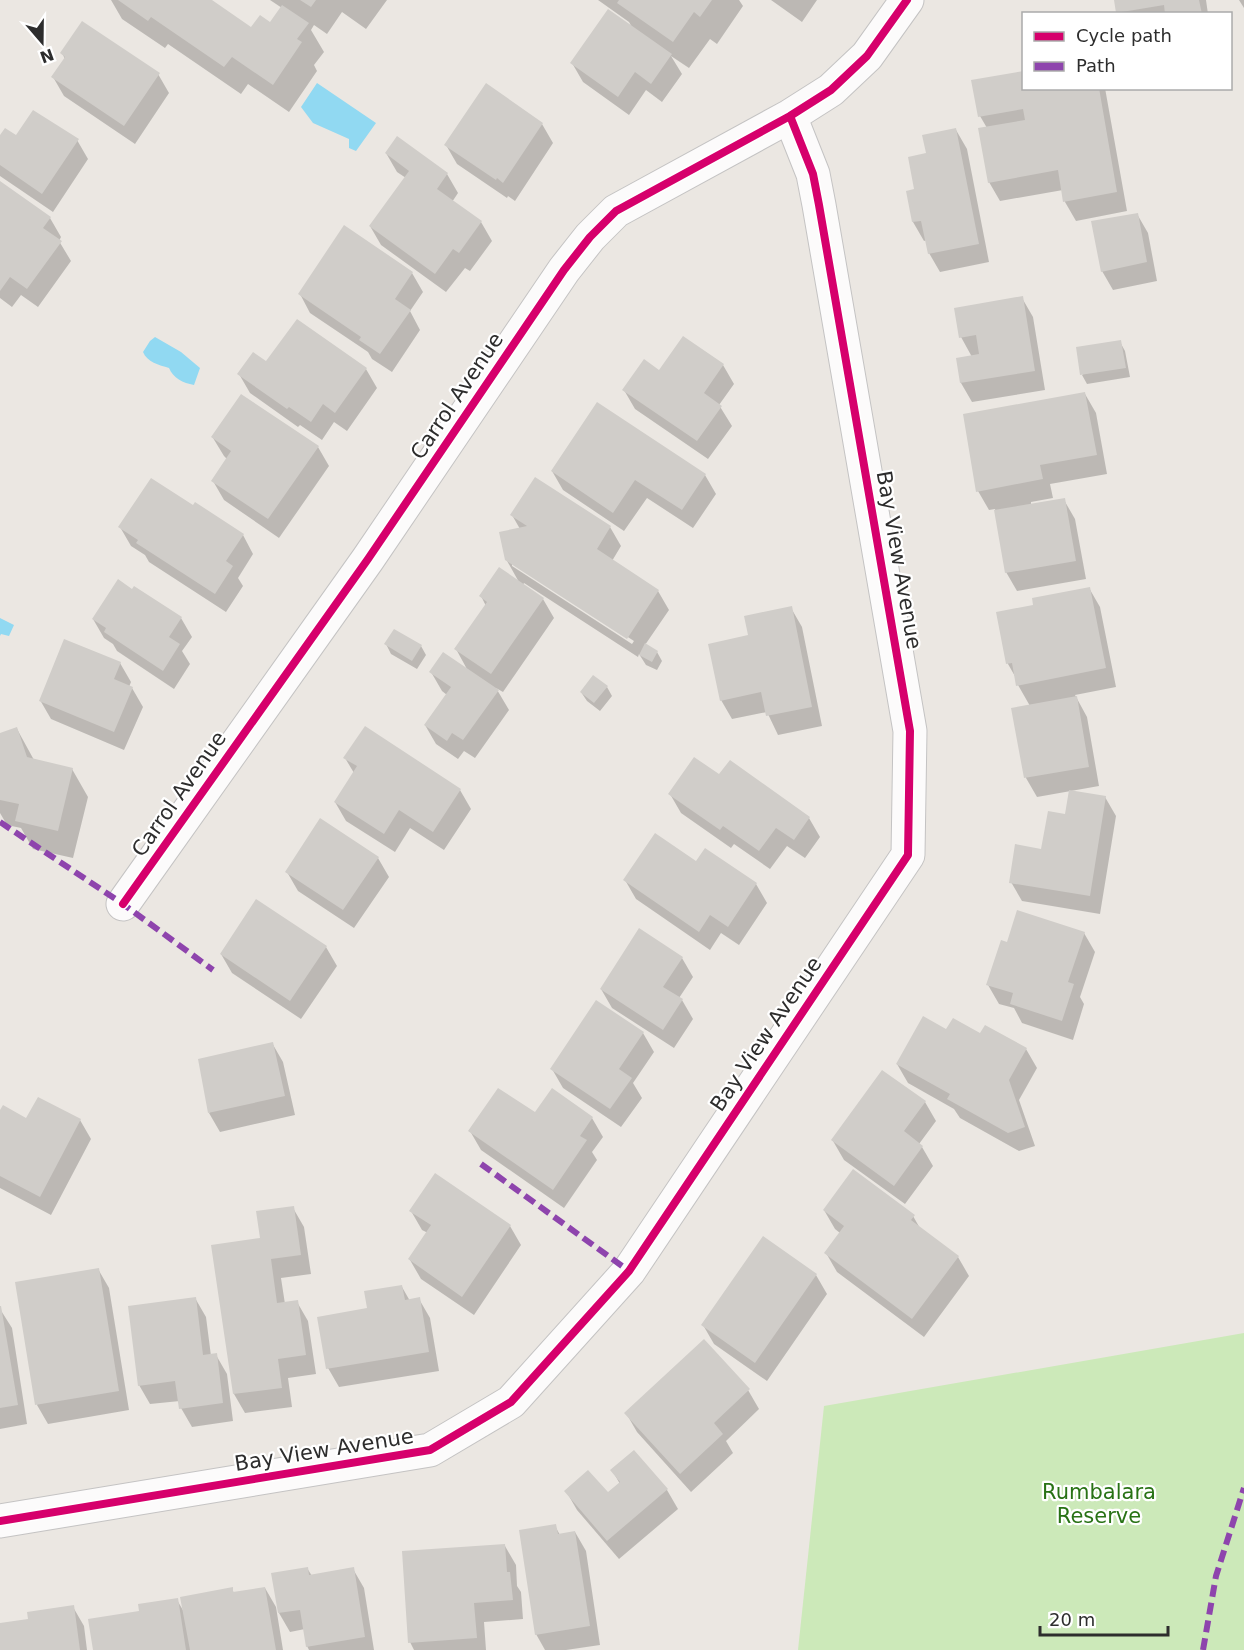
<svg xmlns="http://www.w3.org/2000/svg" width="1244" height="1650" viewBox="0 0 1244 1650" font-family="'DejaVu Sans',sans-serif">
	<rect width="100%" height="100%" fill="#ebe7e2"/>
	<path fill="#cce9b9" d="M1244 1333V1650H798L824 1406Z"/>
	<path fill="#91d9f2" d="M317 83 376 123 356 151 349 148V139L313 123 301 107Z
		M155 337 181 352 200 368 194 385C183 383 173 378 169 368 159 365 147 362 143 352L150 341Z
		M0 618 14 625 9 636 1 634 0 636Z"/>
	<path fill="#0003" fill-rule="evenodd" d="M111 0H209L252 29 270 24 282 8 270 0H387L366 29 342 12 327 34 314 25 311 30 324 52 314 65 317 71 289 112 248 84 241 94 168 44 165 48 122 19Z
		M598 0H739L743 6 717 44 710 39 689 68 671 56 682 74 662 102 646 90 629 115 583 82 572 63 633 29 629 22Z
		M771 0H817L802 22Z
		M1115 0H1206L1208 14H1118Z
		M1239 0H1244V8Z
		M62 53 158 74 169 93 135 144 64 96 53 77 65 59Z
		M1024 88H1105L1127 211 1076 221 1065 202 1063 190 1000 201 989 182 987 128 980 116Z
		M542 124 553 143 515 201 508 196 507 198 457 164 446 145Z
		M956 130 967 149 989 262 940 272 929 253 927 240 924 241 913 222 907 192 916 190 927 154Z
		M16 137 77 140 88 159 53 212 0 176V138Z
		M397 138 447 174 458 193 452 202 481 222 492 241 470 271 465 268 446 292 381 245 370 226 406 178 397 172 386 153Z
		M0 183 50 218 61 237 59 241 71 261 38 307 21 295 12 307 0 298Z
		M1137 214 1148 233 1157 281 1113 290 1102 271Z
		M412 273 423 292 410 311 420 330 392 372 372 359 368 352 310 313 300 294Z
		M1022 298 1033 317 1045 390 972 402 961 383 957 359 972 357 961 337Z
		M1120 342 1125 351 1130 377 1087 384 1082 375Z
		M267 363 366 369 377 388 347 431 334 422 322 440 300 425 298 427 250 393 239 374Z
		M723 365 734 384 719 405 732 426 708 459 635 409 624 390 659 372Z
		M1085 394 1096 413 1107 474 1050 484 1053 498 1031 502V505L1064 500 1075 519 1086 579 1017 591 1006 572 995 509 989 510 978 491Z
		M597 404 705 475 716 494 693 528 647 498 624 531 563 490 552 471Z
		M213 438 318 447 329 466 279 538 224 500 213 481 227 459 224 456Z
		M194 507 243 535 253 554 238 578 243 586 226 612 149 562 145 555 131 546 120 527Z
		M512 515 610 527 621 546 612 561 658 591 669 610 645 645 657 652 662 661 657 670 646 665 639 654 638 657 524 583 523 585 543 599 554 618 503 692 496 688 509 710 475 758 464 751 458 759 436 744 425 725 447 695 442 691 431 672 468 671 456 649 486 606 481 596 520 584 506 559 520 529ZM512 562 634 641 632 644 512 566Z
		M1089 588 1100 607 1116 687 1075 695 1087 717 1099 786 1037 797 1026 778 1030 706 1018 685 1016 678 1008 664 997 614 1035 606Z
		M133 591 181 618 192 637 182 651 190 664 174 689 117 651 113 644 104 638 93 619Z
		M791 608 802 627 822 726 778 735 767 712 732 719 721 700 750 636Z
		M386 644 421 646 426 655 417 669 391 654Z
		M120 663 131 682 129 687 132 688 143 707 124 750 51 719 40 700Z
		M607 687 612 696 600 711 587 701 581 692Z
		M17 729 34 760 72 769 88 797 73 858 33 849 21 828 7 825 0 813V735Z
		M345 758 460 790 471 809 444 850 410 828 395 852 346 821 335 802 354 773Z
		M719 777 809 818 820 837 805 858 787 846 770 869 734 844 731 848 681 813 670 794Z
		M1105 797 1116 816 1100 914 1022 901 1011 882 1042 851 1066 816Z
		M378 858 389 877 354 928 298 891 287 872Z
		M696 863 756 884 767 903 739 945 721 933 710 950 636 899 625 880Z
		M257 901 326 947 337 966 301 1019 232 973 221 954Z
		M1084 933 1095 952 1080 997 1084 1004 1073 1040 1022 1023 1014 1008 999 1004 988 985 1008 944Z
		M682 958 693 977 679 998 682 1000 693 1019 674 1048 612 1008 601 989Z
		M597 1002 643 1033 654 1052 633 1083 642 1098 621 1127 563 1088 552 1069Z
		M947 1031 981 1035 1026 1049 1037 1068 1019 1100 1035 1146 1019 1151 960 1118 954 1109 908 1083 897 1064Z
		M272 1043 283 1062 295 1115 220 1132 209 1113Z
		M883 1072 925 1102 936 1121 919 1144 922 1147 933 1166 905 1204 844 1160 833 1141Z
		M0 1113 27 1120H80L91 1139 51 1215 0 1188Z
		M535 1114 592 1118 603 1137 592 1152 597 1160 564 1208 481 1150 470 1131Z
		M293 1208 304 1227 311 1274 281 1278 285 1304 297 1302 308 1321 316 1374 288 1378 292 1407 245 1413 234 1394 213 1246 261 1239Z
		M824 1210 913 1216 921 1230 958 1257 969 1276 924 1337 837 1272 826 1253 840 1233 835 1229Z
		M411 1211 510 1226 521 1245 474 1315 421 1279 410 1260 428 1233 422 1230Z
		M98 1269 109 1288 129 1410 48 1424 37 1405Z
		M816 1275 827 1294 767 1381 714 1344 703 1325Z
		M402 1287 410 1301 419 1299 430 1318 439 1371 339 1387 328 1368 369 1310Z
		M195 1298 206 1317 211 1356 216 1355 227 1374 233 1421 192 1427 181 1408 180 1401 150 1404 139 1385Z
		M0 1309 12 1328 27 1424 0 1429Z
		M748 1390 759 1409 726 1441 733 1453 691 1492 637 1432 626 1413Z
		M634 1452 667 1490 678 1509 619 1559 577 1510 566 1491 608 1494 620 1484 612 1470Z
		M555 1526 560 1535 575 1532 586 1551 600 1645 566 1650H545L536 1634Z
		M505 1546 516 1565 517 1586 521 1592 523 1619 484 1622 486 1650H414L410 1642Z
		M307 1568 312 1576 353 1569 364 1588 374 1650H309L307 1646 305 1629 290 1632 279 1613Z
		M265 1588 276 1607 283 1650H95L141 1612 177 1600 184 1612 232 1589 234 1593Z
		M73 1607 84 1626 87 1650H0V1624L30 1620Z"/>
	<path fill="#d0cdc9" d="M118 0H212L251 27 260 15 270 22 282 5 309 23 297 39 302 42 273 85 232 57 224 67 151 17 148 21Z
		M300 0H316L311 7Z
		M619 0H712L700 17 694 12 673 42 617 3Z
		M1114 0H1199L1202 14H1165L1164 5 1116 13Z
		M608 9 672 54 651 84 635 72 618 97 570 63Z
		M82 21 160 73 124 126 51 77 65 57 60 53Z
		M1024 71V88H1099L1117 192 1063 202 1058 170 988 183 978 128 1025 120 1023 109 978 117 971 80Z
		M486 83 543 123 503 183 497 178 496 180 444 145Z
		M33 110 79 139 42 194 0 165V135L5 128 16 135Z
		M956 128 979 244 928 254 921 221 912 222 906 191 914 189 908 157 926 153 922 135Z
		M397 136 448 173 437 189 482 221 459 253 453 249 435 274 369 226 409 171 385 153Z
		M0 181 51 217 43 228 62 241 27 289 10 277 0 291Z
		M1138 213 1147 262 1101 272 1091 221Z
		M344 225 413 272 395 299 411 310 380 354 359 340 361 337 298 294Z
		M1023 296 1035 371 960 383 956 358 979 354 976 335 959 338 954 308Z
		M297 319 367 368 335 413 323 404 311 422 289 407 287 409 237 374 253 352 266 361Z
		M683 336 724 364 704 393 722 406 697 441 622 390 644 359 659 370Z
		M1121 340 1126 368 1080 375 1076 347Z
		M1085 392 1097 455 1040 465 1043 479 976 492 963 414Z
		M241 394 319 446 268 519 211 481 231 451 211 437Z
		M597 402 706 474 682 510 635 480 613 513 551 471Z
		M535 477 611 526 597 549 659 590 627 639 505 560 499 532 527 526 510 515Z
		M151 478 193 505 195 502 244 534 226 561 233 566 215 594 136 543 138 540 118 527Z
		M1065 498 1076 561 1005 573 994 510Z
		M499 567 544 598 491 674 454 649 487 602 479 596Z
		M118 579 132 589 134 586 182 617 169 637 180 644 163 671 104 632 106 628 92 619Z
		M1090 587 1106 668 1016 686 1012 663 1006 664 996 612 1033 605 1032 598Z
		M792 606 812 707 766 716 761 692 720 701 708 644 748 635 744 616Z
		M394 629 422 645 412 661 384 644Z
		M64 639 121 662 114 679 133 687 114 732 39 701Z
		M645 643 658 651 652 662 639 655Z
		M443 652 499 690 463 740 452 733 447 741 424 725 451 687 429 672Z
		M593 675 608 686 594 703 580 692Z
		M1077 696 1089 767 1024 778 1011 708Z
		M365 726 461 789 433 832 399 810 384 834 334 802 357 766 343 758Z
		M17 727 27 757 73 768 58 831 15 821 19 804 0 800V733Z
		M694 757 719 774 730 760 810 817 794 840 776 828 759 851 723 826 720 830 668 794Z
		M1069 790 1106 796 1090 896 1009 883 1015 844 1041 849 1048 811 1065 814Z
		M320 818 379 857 343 910 285 872Z
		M655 833 696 861 705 848 757 883 728 927 710 915 699 932 623 880Z
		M256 899 327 946 290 1001 220 954Z
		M1017 910 1085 932 1068 982 1074 984 1062 1021 1010 1004 1013 993 986 985 1001 940 1007 942Z
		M639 928 683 957 663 987 683 999 663 1030 600 989Z
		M596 1000 644 1032 619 1069 632 1078 610 1109 550 1069Z
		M923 1016 946 1029 953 1018 980 1033 985 1025 1027 1048 1009 1080 1025 1127 1008 1133 947 1099 950 1094 896 1064Z
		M273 1042 285 1096 208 1113 198 1059Z
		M882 1070 926 1101 904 1131 923 1146 894 1186 831 1140Z
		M498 1088 535 1112 552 1088 593 1117 580 1136 587 1140 553 1190 468 1131Z
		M38 1097 81 1119 40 1197 0 1176V1110L3 1105 26 1118Z
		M853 1169 915 1215 911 1220 959 1256 912 1319 824 1253 844 1226 823 1210Z
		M435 1173 511 1225 462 1297 408 1259 431 1225 409 1211Z
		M294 1206 301 1255 271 1259 277 1303 298 1300 306 1355 278 1359 282 1388 233 1394 211 1245 260 1238 256 1211Z
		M763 1236 817 1274 755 1363 701 1325Z
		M99 1268 119 1391 35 1405 15 1282Z
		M402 1285 405 1300 420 1297 429 1352 326 1369 317 1317 367 1308 364 1291Z
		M196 1297 203 1355 217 1353 223 1403 179 1409 175 1381 138 1386 128 1306Z
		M0 1306H1L18 1405 0 1408Z
		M704 1339 750 1389 714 1423 723 1434 680 1474 624 1413Z
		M634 1450 668 1489 607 1541 564 1491 588 1470 608 1492 620 1482 610 1470Z
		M556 1524 558 1534 575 1531 590 1626 535 1635 519 1530Z
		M505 1544 507 1572H510L513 1600 474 1603 477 1638 408 1643 402 1551Z
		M308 1567 309 1575 354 1567 365 1637 306 1647 300 1610 278 1613 271 1573Z
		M233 1587V1592L265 1587 276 1650H190L180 1597Z
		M178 1598 186 1650H93L88 1619 139 1611 138 1604Z
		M74 1605 80 1650H0V1623L28 1619 27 1612Z"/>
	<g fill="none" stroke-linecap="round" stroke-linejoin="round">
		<defs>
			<path id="minor" d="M123 904 368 559 564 270 590 237 616 211 790 116 831 90 867 56 907 0
				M0 1521 430 1450 511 1402 629 1271 908 855 910 731 819 205 813 174 790 116"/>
		</defs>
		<use href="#minor" stroke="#c4c3c3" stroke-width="35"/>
		<use href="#minor" stroke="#fcfbfb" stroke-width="33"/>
		<path stroke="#8e44ad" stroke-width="6" stroke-dasharray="12 6" stroke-linecap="butt" d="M0 822 123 904 213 970
			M481 1164 629 1271
			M1203 1650 1216 1576 1244 1488"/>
		<defs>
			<path id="cycleway" d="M123 904 368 559 564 270 590 237 616 211 790 116 831 90 867 56 907 0
				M0 1521 430 1450 511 1402 629 1271 908 855 910 731 819 205 813 174 790 116"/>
		</defs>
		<use href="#cycleway" stroke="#fff" stroke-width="11"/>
		<use href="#cycleway" stroke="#d6006c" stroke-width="8"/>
	</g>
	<g text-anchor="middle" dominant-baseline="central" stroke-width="4.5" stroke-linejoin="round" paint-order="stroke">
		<g font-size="21" fill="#2d2d2d" stroke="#fff">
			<text transform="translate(457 396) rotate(-56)">Carrol Avenue</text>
			<text transform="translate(899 560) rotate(80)">Bay View Avenue</text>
			<text transform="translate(179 794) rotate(-55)">Carrol Avenue</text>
			<text transform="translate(766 1034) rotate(-56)">Bay View Avenue</text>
			<text transform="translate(324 1450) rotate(-9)">Bay View Avenue</text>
		</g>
		<g font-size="21" fill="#287215" stroke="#fff">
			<text x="1099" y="1492">Rumbalara<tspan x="1099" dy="24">Reserve</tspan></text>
		</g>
	</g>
	<rect x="1022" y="12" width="210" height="78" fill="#ffffff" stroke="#ababab" stroke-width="1.5"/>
	<rect x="1034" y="32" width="30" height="9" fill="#d6006c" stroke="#ababab" stroke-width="1.5"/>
	<text x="1076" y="42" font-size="18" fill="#2d2d2d">Cycle path</text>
	<rect x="1034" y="62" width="30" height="9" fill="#8e44ad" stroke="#ababab" stroke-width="1.5"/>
	<text x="1076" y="72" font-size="18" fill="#2d2d2d">Path</text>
	<g transform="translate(42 42) rotate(160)" stroke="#ffffff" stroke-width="4.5" paint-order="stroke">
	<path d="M0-4.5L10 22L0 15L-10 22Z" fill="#2d2d2d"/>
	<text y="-9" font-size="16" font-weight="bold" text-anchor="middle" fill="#2d2d2d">N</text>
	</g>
	<path d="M1040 1626v9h128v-9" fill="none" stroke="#2d2d2d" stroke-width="3"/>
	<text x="1049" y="1626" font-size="18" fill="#2d2d2d" stroke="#ffffff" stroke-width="4.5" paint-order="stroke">20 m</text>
</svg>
